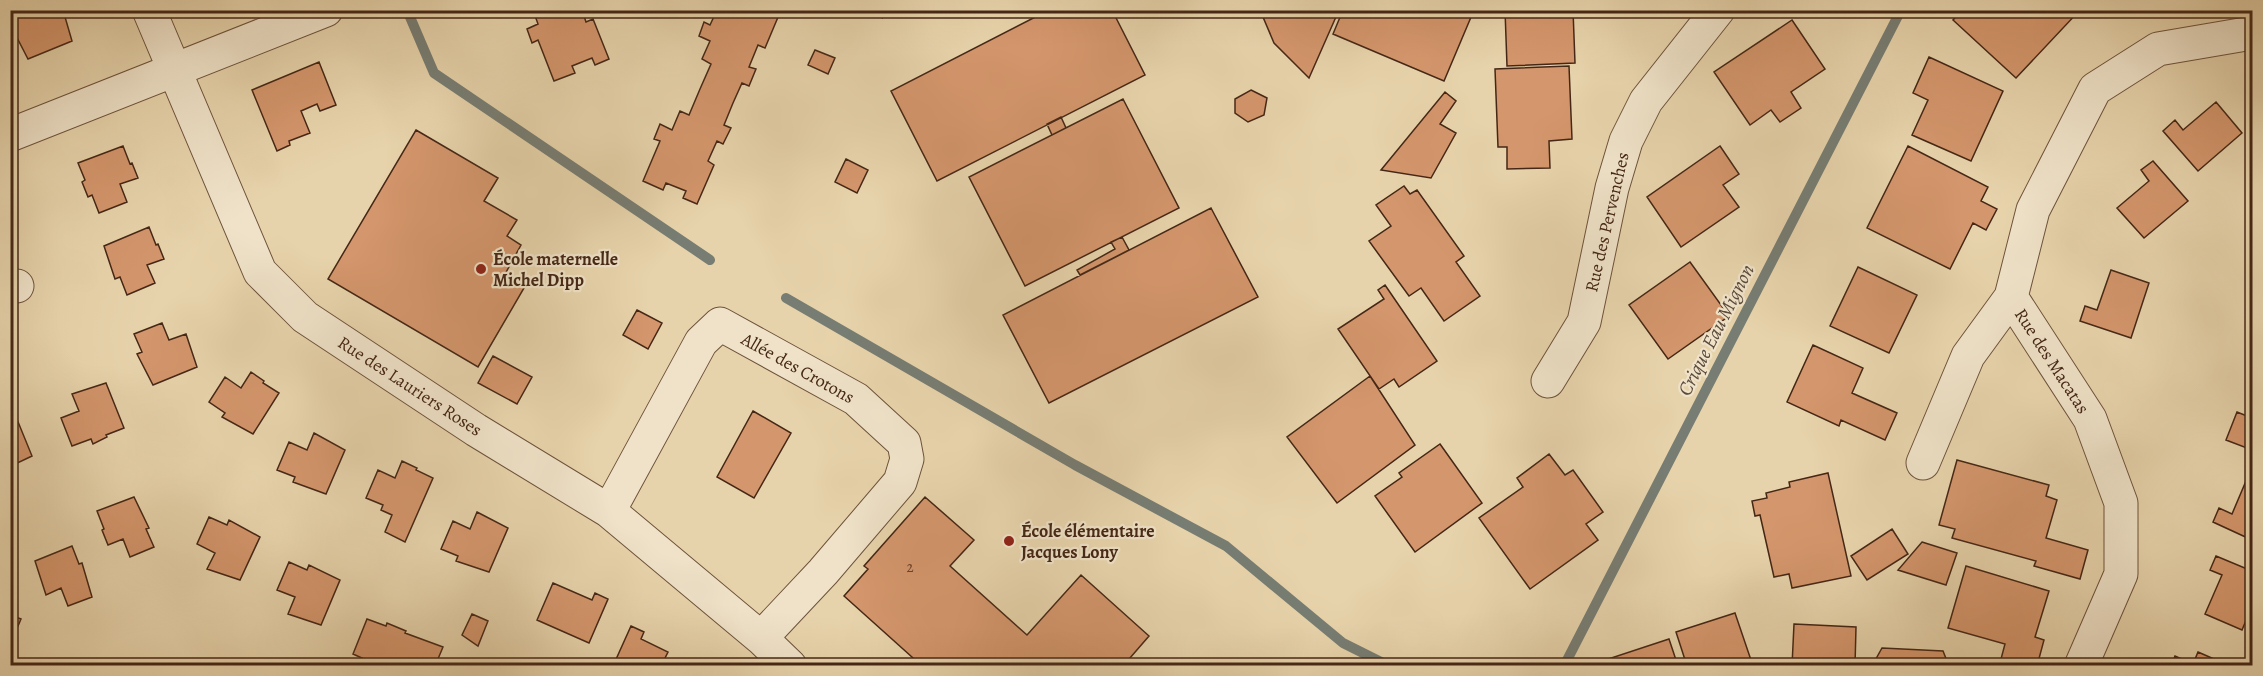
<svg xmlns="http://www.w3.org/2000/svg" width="2263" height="676" viewBox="0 0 2263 676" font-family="Alegreya,serif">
	<rect width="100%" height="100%" fill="#e7d3ab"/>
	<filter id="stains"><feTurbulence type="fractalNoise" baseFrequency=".00333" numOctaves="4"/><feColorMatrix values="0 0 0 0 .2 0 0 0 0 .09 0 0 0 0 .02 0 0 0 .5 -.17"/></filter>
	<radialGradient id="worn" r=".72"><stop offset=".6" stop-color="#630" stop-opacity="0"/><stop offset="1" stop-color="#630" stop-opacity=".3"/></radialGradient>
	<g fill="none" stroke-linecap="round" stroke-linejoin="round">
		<path stroke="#777d73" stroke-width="10" d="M407 10 434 73 710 260
			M786 298 1075 465 1226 546 1343 643 1389 666
			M1564 666 1901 10"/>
	</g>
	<path fill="#d4966c" stroke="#452716" stroke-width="1.5" d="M11 10H43L45 15 55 10H63L72 41 28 59 12 28 17 26Z
		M533 10H582L586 22 593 19 609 59 595 65 592 58 572 66 575 73 554 81 538 40 532 43 527 29 538 24Z
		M717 10H781L765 48 758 45 749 67 756 69 749 86 742 83 733 103 724 125 731 128 723 144 717 141 708 161 714 165 697 204 683 198 686 191 666 183 663 190 643 181 660 141 654 139 660 124 672 130 680 111 689 115 700 89 711 64 702 59 710 41 699 36 704 22 710 25Z
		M1049 10H1112L1145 75 937 181 891 91Z
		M1260 10H1339L1309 78 1274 43Z
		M1343 10H1474L1444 81 1333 34Z
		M1505 10H1573L1575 63 1507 66Z
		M1962 10H2079V11L2016 78 1953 20Z
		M1792 20 1825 69 1791 92 1801 108 1780 122 1771 110 1750 125 1714 72Z
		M815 50 835 58 828 74 808 65Z
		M1929 57 2003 91 1971 161 1912 135 1928 100 1913 93Z
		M319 62 336 105 320 111 317 104 301 111 310 133 289 141 290 145 277 151 252 90Z
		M1569 66 1572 139 1549 141 1550 168 1507 169V147H1498L1495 69Z
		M1251 90 1267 98 1264 115 1248 122 1235 113V99Z
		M1445 92 1456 101 1440 124 1456 133 1431 178 1381 170Z
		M1123 99 1179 208 1025 286 969 177Z
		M2216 102 2242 133 2198 171 2163 131 2175 120 2183 130Z
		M1061 117 1066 128 1052 135 1047 124Z
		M416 130 498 178 484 201 517 220 507 236 521 245 504 276 524 288 478 367 328 279Z
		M123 146 130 164 132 163 138 178 120 184 127 202 99 213 92 195 88 197 82 182 85 180 78 163Z
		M1720 146 1739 174 1723 185 1739 207 1681 247 1647 197Z
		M1908 146 1988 187 1981 201 1997 209 1986 230 1973 223 1950 269 1867 228Z
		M846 159 868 170 857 193 835 182Z
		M2153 161 2188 201 2144 238 2117 208 2149 181 2141 170Z
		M1404 186 1410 194 1417 190 1464 256 1456 262 1480 296 1444 321 1421 288 1409 296 1369 241 1391 226 1376 205Z
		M1211 208 1258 297 1049 403 1003 315Z
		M149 227 156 245 158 244 164 259 147 265 155 283 127 295 120 277 115 279 104 246Z
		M1122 237 1129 250 1080 275 1077 270 1115 249 1111 242Z
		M1690 262 1729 316 1668 359 1629 305Z
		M1858 267 1917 295 1889 353 1830 326Z
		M2111 270 2149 283 2131 338 2080 321 2085 306 2097 310Z
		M1385 285 1437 361 1399 387 1394 379 1379 389 1338 329 1384 299 1378 290Z
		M637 310 662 323 648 349 623 335Z
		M162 323 169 340 186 334 197 367 153 385 137 354 142 352 134 334Z
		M1813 345 1863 368 1852 393 1897 413 1885 440 1841 420 1839 426 1787 402Z
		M493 356 532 377 517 404 478 383Z
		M251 372 264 381 263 383 279 393 253 434 222 417 225 413 209 402 225 377 241 388Z
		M1370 376 1415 445 1337 503 1287 437Z
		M106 383 124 428 106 435 107 437 93 444 91 439 72 446 61 418 79 411 72 394Z
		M753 411 791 433 754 498 717 477Z
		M14 412 32 456 15 464 16 466 10 468V413Z
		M2237 412 2252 418V450L2226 440Z
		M314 433 345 450 326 494 293 482 295 477 277 470 289 442 307 450Z
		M1440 444 1482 503 1415 552 1375 496 1402 477 1399 473Z
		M1549 454 1565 475 1573 470 1603 512 1586 524 1598 540 1530 589 1479 518 1523 487 1517 478Z
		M1957 460 2049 485 2046 496 2057 500 2046 538 2088 550 2080 579 2034 566 2036 561 1952 538 1955 529 1939 525Z
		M402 461 417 468 416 470 433 478 405 542 385 532 392 515 381 510 383 505 366 498 378 470 395 478Z
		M1828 473 1851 576 1792 588 1789 574 1774 577 1760 515 1755 516 1752 501 1767 498 1766 493 1790 487 1789 482Z
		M2249 474 2252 476V540L2213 522 2219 508 2232 514Z
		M134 497 149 528 146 529 154 547 130 557 123 539 108 545 102 530 104 529 97 511Z
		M925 497 974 540 950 566 1027 635 1081 575 1149 636 1123 666H922L844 596 868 569 864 566Z
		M477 512 508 528 489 572 456 561 458 556 441 549 453 521 470 529Z
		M209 517 227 525 229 520 260 537 240 580 207 569 215 553 197 544Z
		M1892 529 1908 554 1867 580 1851 556Z
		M1922 542 1957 553 1946 585 1898 570Z
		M72 546 79 564 82 563 92 597 68 606 61 588 46 595 35 561Z
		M2216 556 2252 571V606L2242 630 2205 614 2222 575 2210 570Z
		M289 562 307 570 309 565 340 580 321 625 288 614 295 597 277 590Z
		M1966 566 2049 591 2035 637 2044 640 2037 666H2022L2001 659 2005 644 1948 628Z
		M553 583 592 600 595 593 608 599 589 643 537 620Z
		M1735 613 1753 666H1687L1676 632Z
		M472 614 488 621 478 646 462 635Z
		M10 615 21 619 10 645Z
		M367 619 386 626 387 623 406 631 405 633 443 647 435 666H369L371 662 353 654Z
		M1794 624 1856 627 1855 666H1792Z
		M631 626 644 632 641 639 668 652 661 666H613Z
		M1669 639 1678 666H1596V663Z
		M1882 648 1943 651 1949 666H1872Z
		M2198 652 2230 666H2171L2175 656 2193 664Z"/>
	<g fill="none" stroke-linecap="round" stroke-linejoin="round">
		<defs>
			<path id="minor" d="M149 10 260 272 305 317 476 430 609 511 761 638 790 666
				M10 135 326 10
				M10 287 17 286
				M1548 381 1584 322 1612 188 1626 141 1646 101 1718 10
				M1923 463 1968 356 2011 297
				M609 511 701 342 720 324 856 399 904 443 907 459 900 482 823 572 761 638
				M2081 666 2121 574V503L2090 419 2011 297 2033 210 2095 89 2158 49 2252 33"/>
		</defs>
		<use href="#minor" stroke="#6e523b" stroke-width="35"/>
		<path stroke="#452716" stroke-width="4" stroke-dasharray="4.5 3" stroke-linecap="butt" d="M881 18 884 10"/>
		<use href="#minor" stroke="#efe2c8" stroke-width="33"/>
	</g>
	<g fill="#8f2418" stroke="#efe2c8" stroke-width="2">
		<circle cx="481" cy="269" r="6"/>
		<circle cx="1009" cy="541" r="6"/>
	</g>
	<g text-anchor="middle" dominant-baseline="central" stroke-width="4.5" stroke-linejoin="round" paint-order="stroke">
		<g font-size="15" fill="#69432c">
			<text x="910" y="567">2</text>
		</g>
		<g font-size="18" fill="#452716" stroke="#efe2c8">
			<text transform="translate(1607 222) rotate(-77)">Rue des Pervenches</text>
			<text transform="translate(2052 361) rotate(57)">Rue des Macatas</text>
			<text transform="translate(798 368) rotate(29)">Allée des Crotons</text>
			<text transform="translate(410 386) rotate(33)">Rue des Lauriers Roses</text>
		</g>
		<g font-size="18" font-weight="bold" fill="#452716" stroke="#efe2c8" text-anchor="start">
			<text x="493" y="259">École maternelle<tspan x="493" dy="21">Michel Dipp</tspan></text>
			<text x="1021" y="531">École élémentaire<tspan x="1021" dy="21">Jacques Lony</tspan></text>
		</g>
		<g font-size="20" font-style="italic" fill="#5a4b3d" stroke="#efe2c8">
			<text transform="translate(1716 330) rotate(-63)">Crique Eau Mignon</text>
		</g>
	</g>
	<rect width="2263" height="676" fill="none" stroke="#e7d3ab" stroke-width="36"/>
	<rect x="12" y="12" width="2239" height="652" fill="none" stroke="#452716" stroke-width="3"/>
	<rect x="18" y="18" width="2227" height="640" fill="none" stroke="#452716" stroke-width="1.5"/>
	<rect width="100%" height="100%" filter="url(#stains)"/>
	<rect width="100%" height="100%" fill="url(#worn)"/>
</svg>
